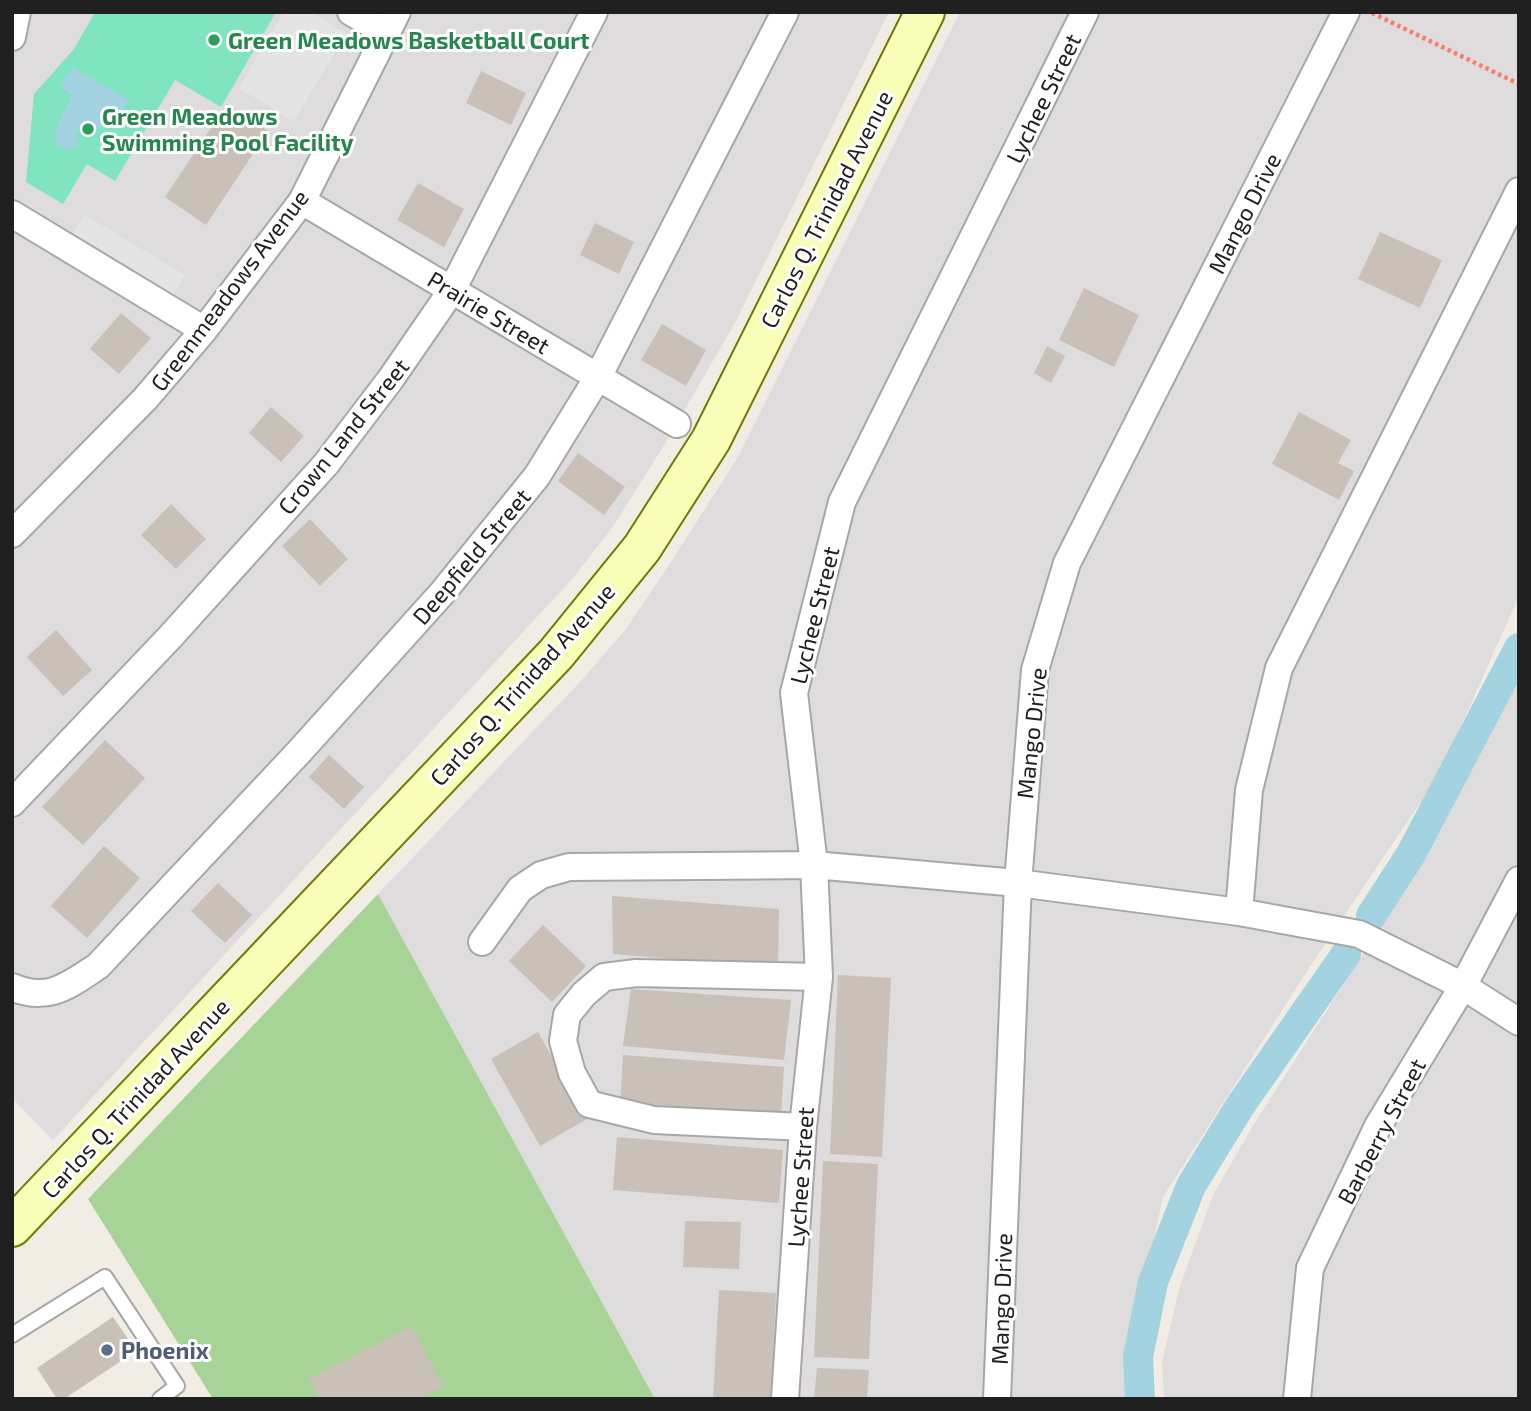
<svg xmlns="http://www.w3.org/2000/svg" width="1531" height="1411" viewBox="0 0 1531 1411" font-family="'Exo 2',sans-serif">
	<rect width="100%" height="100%" fill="#f1ede5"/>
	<path fill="#dedcdc" d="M12 12H889L736 321 663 447 612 528 573 578 53 1140 12 1098Z
		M960 12H1519V596L1440 773 1311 965 1163 1197 1129 1357 1131 1399H655L378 894 579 683 626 629 669 565 738 457Z
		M1519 673V1399H1164L1162 1362 1180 1286 1213 1195 1254 1124 1423 860Z"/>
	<path fill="#a8d397" d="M378 894 655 1399H213L88 1199Z"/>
	<path fill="#7fe4bf" d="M95 12H276L221 107 175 80 115 181 87 164 63 204 26 182 34 94 74 49Z"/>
	<path fill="#e4e4e4" d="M284 12H311L346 33 294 121 239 88Z
		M85 215 185 275 172 296 72 236Z"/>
	<path fill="#a3d2e1" d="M72 67 129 100 117 120 107 113 98 129C91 124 86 124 79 128L76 139 79 145 68 149 57 145 54 134C59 120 65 108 72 95L60 87Z"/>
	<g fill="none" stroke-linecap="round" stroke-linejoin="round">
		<path stroke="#a3d2e1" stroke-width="30" d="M1371 916 1411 854 1519 648
			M1140 1399 1138 1357 1153 1282 1191 1186 1240 1106 1346 954"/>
	</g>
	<path fill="#c9c0b8" d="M481 71 526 93 511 125 466 103Z
		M227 104 268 131 206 225 165 197Z
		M418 183 464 209 444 247 397 220Z
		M595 223 634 242 619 274 580 255Z
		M1380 232 1442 260 1420 308 1358 279Z
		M1084 288 1139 315 1114 367 1059 340Z
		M121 313 151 338 119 374 90 349Z
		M662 324 706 350 686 386 641 360Z
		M1047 346 1065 356 1051 383 1034 373Z
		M271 407 304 436 281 462 249 433Z
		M1299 412 1351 440 1338 463 1354 471 1339 500 1272 464Z
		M578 453 625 487 604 515 558 481Z
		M171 504 206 539 176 569 141 535Z
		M310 519 348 559 320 586 282 546Z
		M56 630 92 670 63 696 27 657Z
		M105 740 145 778 83 845 42 807Z
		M329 755 364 787 344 809 309 777Z
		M104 846 140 878 87 938 51 906Z
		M218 883 252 915 225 943 191 911Z
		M612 896 779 909 778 968 613 954Z
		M543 925 586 966 552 1002 509 961Z
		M838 975 891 978 882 1157 830 1154Z
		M631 989 791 1000 784 1060 623 1046Z
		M538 1032 587 1119 540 1146 491 1059Z
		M623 1055 784 1067 781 1118 620 1107Z
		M617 1137 783 1150 779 1203 613 1190Z
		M823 1161 878 1164 869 1359 814 1357Z
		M685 1221 741 1222 739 1269 683 1267Z
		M719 1290 776 1293 771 1399H713Z
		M113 1317 136 1351 64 1399H57L37 1368Z
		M412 1326 443 1387 419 1399H319L309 1379Z
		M817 1368 869 1370 867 1399H814Z"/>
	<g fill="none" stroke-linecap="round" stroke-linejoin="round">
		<defs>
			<path id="service" d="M12 1335 105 1277 177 1386 160 1399"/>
			<path id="minor" d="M351 12 387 33
				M12 37 17 12
				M302 201 677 424
				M12 214 204 330
				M12 534 145 399 204 330 302 201 397 12
				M12 803 171 636 326 464 390 380 452 290 594 12
				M1239 912 1249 790 1279 668 1519 191
				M482 942 520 889 541 875 569 867 814 865 1018 883 1239 912 1359 934 1463 986 1519 1022
				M12 987C48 1003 69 985 98 966L299 752 443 592 537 476 598 377 785 12
				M803 1127 654 1120 589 1104 572 1073 563 1041 567 1015 584 994 604 977 636 973 819 977
				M785 1399 803 1127 819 977 814 865 794 693 842 502 1085 12
				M997 1399 1018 883 1035 670 1067 563 1346 12
				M1297 1399 1310 1268 1378 1126 1463 986 1519 880"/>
			<path id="secondary" d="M12 1227 556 654 642 548 711 440 925 12"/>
		</defs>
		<use href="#service" stroke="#a7a7a7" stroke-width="18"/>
		<use href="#minor" stroke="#a7a7a7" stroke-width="30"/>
		<use href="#secondary" stroke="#6d7d00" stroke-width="42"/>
		<path stroke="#ff7b68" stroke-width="4.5" stroke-dasharray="3.5 3.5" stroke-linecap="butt" d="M1372 13 1519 84"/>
		<use href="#service" stroke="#fff" stroke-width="14"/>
		<use href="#minor" stroke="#fff" stroke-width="26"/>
		<use href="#secondary" stroke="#f8fdb7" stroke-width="38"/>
	</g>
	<g fill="#2e9e5b" stroke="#fff" stroke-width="2.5">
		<circle cx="214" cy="40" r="7"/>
		<circle cx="88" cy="129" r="7"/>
	</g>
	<circle fill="#5c6f8a" stroke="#fff" stroke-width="2.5" cx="107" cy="1350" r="7"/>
	<g text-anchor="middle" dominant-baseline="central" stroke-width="6" stroke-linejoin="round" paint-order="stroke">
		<g font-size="23" font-weight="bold" fill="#27864d" stroke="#fff" text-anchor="start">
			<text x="228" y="40">Green Meadows Basketball Court</text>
			<text x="102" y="116">Green Meadows<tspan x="102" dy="26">Swimming Pool Facility</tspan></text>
		</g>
		<g font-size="23" fill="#202020" stroke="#fff">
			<text transform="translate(1043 98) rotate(-64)">Lychee Street</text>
			<text transform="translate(826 209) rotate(-63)">Carlos Q. Trinidad Avenue</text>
			<text transform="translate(1244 213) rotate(-63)">Mango Drive</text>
			<text transform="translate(229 290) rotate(-53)">Greenmeadows Avenue</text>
			<text transform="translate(489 312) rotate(31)">Prairie Street</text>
			<text transform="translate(343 436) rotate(-51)">Crown Land Street</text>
			<text transform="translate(471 556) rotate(-50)">Deepfield Street</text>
			<text transform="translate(814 615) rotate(-76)">Lychee Street</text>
			<text transform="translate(522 684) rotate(-48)">Carlos Q. Trinidad Avenue</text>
			<text transform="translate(1031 733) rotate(-84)">Mango Drive</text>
			<text transform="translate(135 1098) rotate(-47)">Carlos Q. Trinidad Avenue</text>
			<text transform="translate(1381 1131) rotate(-62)">Barberry Street</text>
			<text transform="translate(800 1177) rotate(-86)">Lychee Street</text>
			<text transform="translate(1001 1299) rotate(-88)">Mango Drive</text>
		</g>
		<g font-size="23" font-weight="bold" fill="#4e5e75" stroke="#fff" text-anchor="start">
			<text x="121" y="1350">Phoenix</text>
		</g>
	</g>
	<rect width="1531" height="1411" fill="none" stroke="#202020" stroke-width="28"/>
</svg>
